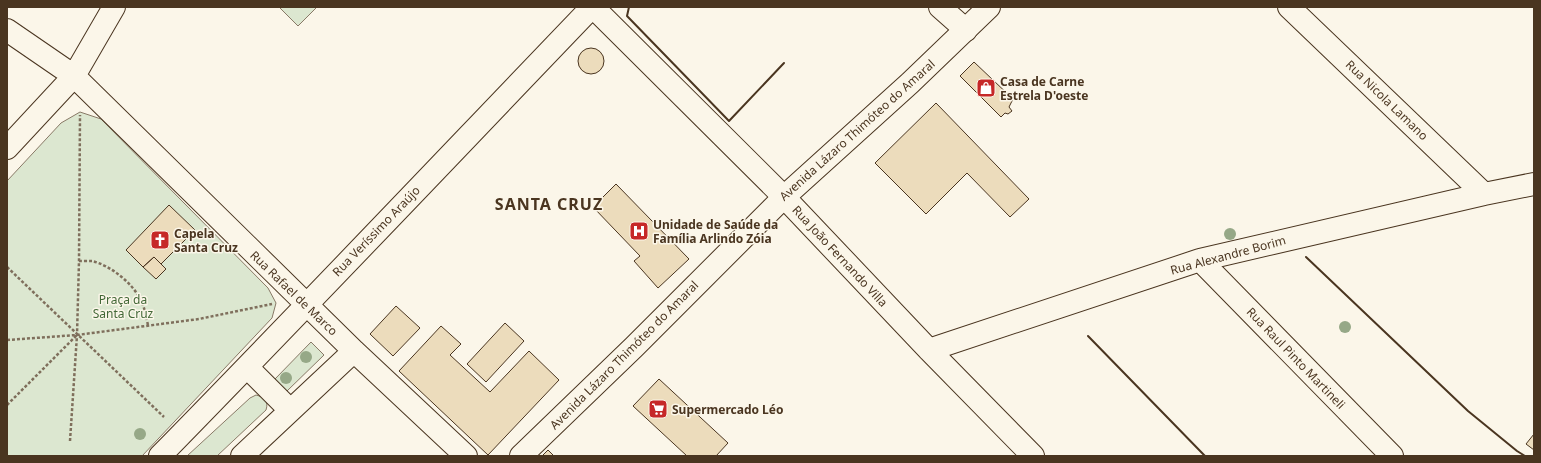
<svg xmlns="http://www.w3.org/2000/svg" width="1541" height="463" viewBox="0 0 1541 463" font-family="'Noto Sans',sans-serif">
	<rect width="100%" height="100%" fill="#fbf6e9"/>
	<path fill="#dce7d0" stroke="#887966" d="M279 7H317L298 26Z
		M80 112 101 119 268 288 276 303 272 318 142 456H7V181L61 123Z
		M311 342 324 355 287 391 275 379Z
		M256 395C264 397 269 401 266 410L217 456H187L250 398Z"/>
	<path fill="#ecdcbc" stroke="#4a3520" d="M578 61a13 13 0 1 1 26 0a13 13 0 1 1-26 0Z
		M974 62 1013 99 1009 107 1012 111 1008 114 1005 113 1001 117 960 76Z
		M936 103 1029 199 1010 217 967 173 926 214 875 163Z
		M616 184 689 259 658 288 634 261 640 256 593 207Z
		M169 205 195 230 161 264 154 257 143 267 126 250Z
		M154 257 166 269 156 279 143 267Z
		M396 306 420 328 393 356 370 334Z
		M505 323 524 341 486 382 467 364Z
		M441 326 461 344 450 355 490 392 529 351 559 380 488 455 399 371Z
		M659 379 728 443 716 456H687L633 406Z
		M1534 434V450L1526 444Z
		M548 450 554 456H542Z"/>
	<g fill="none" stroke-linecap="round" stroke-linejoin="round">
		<defs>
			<path id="street" d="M593 7 784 197 929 350 1033 456
				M940 7 966 30
				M1289 7 1484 194
				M7 30 74 76 354 351 466 456
				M7 148 74 76 114 7
				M1200 260 1392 456
				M929 350 1200 260 1484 194 1534 184
				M247 367 290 410
				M160 456C305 308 448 157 592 7
				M242 456 354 351"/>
			<path id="secondary" d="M521 456 634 347 784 197 910 83 989 7"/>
		</defs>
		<use href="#street" stroke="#4a3520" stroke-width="24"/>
		<use href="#secondary" stroke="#4a3520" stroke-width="24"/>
		<path stroke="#7f6f5c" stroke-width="2.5" stroke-dasharray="3 2" stroke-linecap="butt" d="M79 261C83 261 88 261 92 261 110 265 134 284 141 301 145 308 146 317 148 325
			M7 267 164 417
			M7 340 77 335 199 319 272 304
			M7 405 77 335
			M70 441 77 335 79 261 80 115"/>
		<use href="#street" stroke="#fbf6e9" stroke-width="22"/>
		<use href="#secondary" stroke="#fbf6e9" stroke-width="22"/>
		<path stroke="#4a3520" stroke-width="2" d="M629 7 627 16 729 121 784 63
			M1306 257 1468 411 1517 451 1525 456
			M1088 336 1205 456"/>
	</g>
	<g fill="#96a887">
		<circle cx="1230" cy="234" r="6"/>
		<circle cx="1345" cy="327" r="6"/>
		<circle cx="306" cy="357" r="6"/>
		<circle cx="286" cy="378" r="6"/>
		<circle cx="140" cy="434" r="6"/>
	</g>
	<defs>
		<symbol id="shop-square" viewBox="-11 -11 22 22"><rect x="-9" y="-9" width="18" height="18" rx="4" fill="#c62828" stroke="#fbf6e9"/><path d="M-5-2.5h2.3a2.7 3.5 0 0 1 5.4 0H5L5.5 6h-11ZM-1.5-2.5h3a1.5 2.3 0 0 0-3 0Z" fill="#fff"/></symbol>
		<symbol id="hospital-square" viewBox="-11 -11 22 22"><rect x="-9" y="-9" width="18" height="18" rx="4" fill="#c62828" stroke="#fbf6e9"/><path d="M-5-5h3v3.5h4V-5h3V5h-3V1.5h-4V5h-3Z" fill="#fff"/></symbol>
		<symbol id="church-square" viewBox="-11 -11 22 22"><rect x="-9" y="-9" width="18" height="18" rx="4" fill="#c62828" stroke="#fbf6e9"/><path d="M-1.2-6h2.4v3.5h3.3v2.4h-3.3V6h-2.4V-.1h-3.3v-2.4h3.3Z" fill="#fff"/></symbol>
		<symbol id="supermarket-square" viewBox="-11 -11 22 22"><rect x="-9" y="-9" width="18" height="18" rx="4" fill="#c62828" stroke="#fbf6e9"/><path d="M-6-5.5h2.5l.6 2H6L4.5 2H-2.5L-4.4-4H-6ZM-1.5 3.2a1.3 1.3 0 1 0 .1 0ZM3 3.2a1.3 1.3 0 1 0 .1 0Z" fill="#fff"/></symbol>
	</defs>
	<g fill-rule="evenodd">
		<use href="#shop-square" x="975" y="77" width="22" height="22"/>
		<use href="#hospital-square" x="628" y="220" width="22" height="22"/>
		<use href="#church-square" x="149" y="229" width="22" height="22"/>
		<use href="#supermarket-square" x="647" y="398" width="22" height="22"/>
	</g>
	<g text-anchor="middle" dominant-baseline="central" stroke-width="3" stroke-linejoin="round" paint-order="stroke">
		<g font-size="12" font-weight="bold" fill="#4a3520" stroke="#fbf6e9" text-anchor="start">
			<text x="1000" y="81">Casa de Carne<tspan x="1000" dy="14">Estrela D'oeste</tspan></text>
			<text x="653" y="224">Unidade de Saúde da<tspan x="653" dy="14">Família Arlindo Zóia</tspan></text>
			<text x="174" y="233">Capela<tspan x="174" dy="14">Santa Cruz</tspan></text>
			<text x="672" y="409">Supermercado Léo</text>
		</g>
		<g font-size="12" fill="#4a3520" stroke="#fbf6e9">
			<text transform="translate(1387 100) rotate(44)">Rua Nicola Lamano</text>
			<text transform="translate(857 130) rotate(-42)">Avenida Lázaro Thimóteo do Amaral</text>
			<text transform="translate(376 231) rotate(-46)">Rua Veríssimo Araújo</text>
			<text transform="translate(1228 255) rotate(-15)">Rua Alexandre Borim</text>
			<text transform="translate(840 256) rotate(47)">Rua João Fernando Villa</text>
			<text transform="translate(294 293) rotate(44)">Rua Rafael de Marco</text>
			<text transform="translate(624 355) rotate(-45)">Avenida Lázaro Thimóteo do Amaral</text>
			<text transform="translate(1296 358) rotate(46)">Rua Raul Pinto Martineli</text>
		</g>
		<g font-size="12" fill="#436837" stroke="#fbf6e9">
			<text x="123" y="299">Praça da<tspan x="123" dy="14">Santa Cruz</tspan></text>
		</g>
		<g font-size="16" font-weight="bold" letter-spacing="1" fill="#4a3520" stroke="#fbf6e9">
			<text x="549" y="204">SANTA CRUZ</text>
		</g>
	</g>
	<rect width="1541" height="463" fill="none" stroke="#4a3520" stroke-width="16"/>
</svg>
